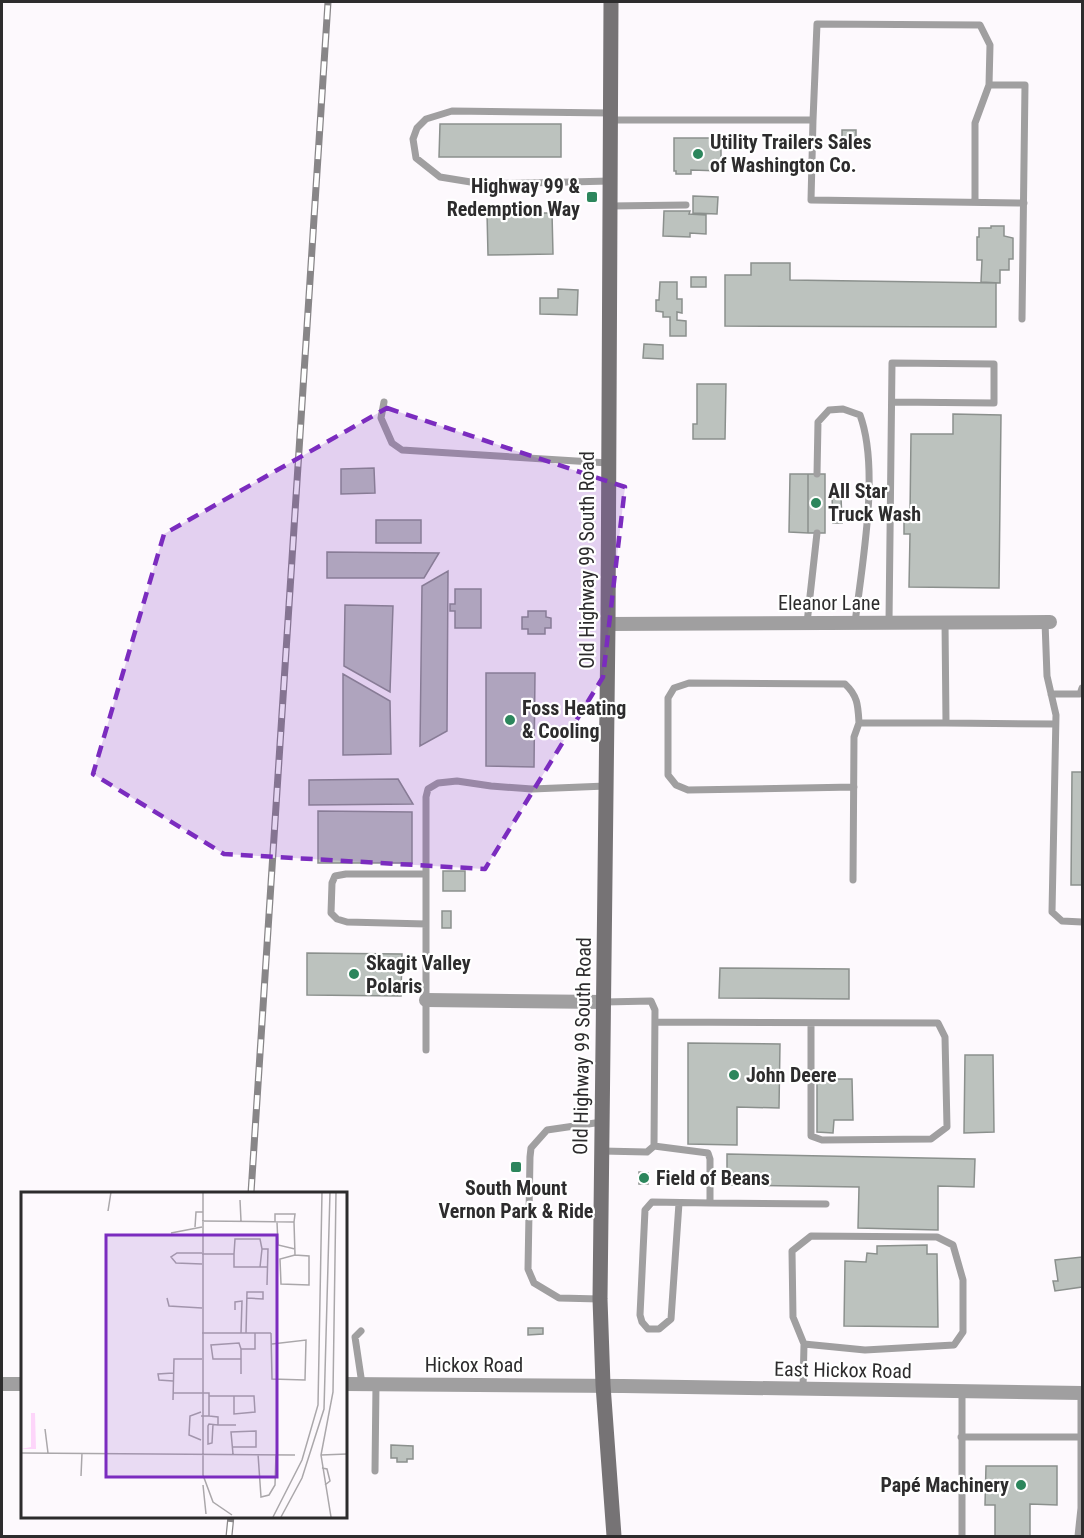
<svg xmlns="http://www.w3.org/2000/svg" width="1084" height="1538" viewBox="0 0 1084 1538" font-family="'Roboto Condensed',sans-serif">
	<rect width="100%" height="100%" fill="#fdf9fd"/>
	<path fill="#bcc2be" stroke="#8b908d" stroke-width="1.5" d="M440 124H561V157H439Z
		M842 130H856V148H842Z
		M674 138H721V171L691 170V174H676V171H674Z
		M693 196 718 197 717 214 693 213Z
		M664 211H690L689 214 706 215V234L690 233V237L663 236Z
		M487 213H552L553 254 488 255Z
		M991 226H1004V236L1013 238V259H1009V270H1000V283L981 282 982 260H977V237H979V228H991Z
		M751 263H790V280L996 283V327L725 326V275H751Z
		M691 277H706V287H691Z
		M660 282H677V299H682V313L677 312V320L686 321V336H670V317H663V312L656 311V300H659Z
		M558 289 578 290 577 315 540 314V298H558Z
		M644 344 663 345V359L643 358Z
		M697 384H726L725 439H693V424H697Z
		M953 414 1001 415 999 588 909 587 910 534H904V515H910L911 434H953Z
		M374 468 375 493 341 494V469Z
		M790 474H808V533L789 532Z
		M808 474H825V533H808Z
		M832 496H841L842 523H833Z
		M376 520H421V543H376Z
		M327 552 439 553 424 578H327Z
		M448 571 447 731 420 746 422 586Z
		M455 589H481V628H455V611H450V604H455Z
		M345 605 393 606 390 692 344 666Z
		M528 611H546V617L551 618V628H545V634H528V629H522V617H528Z
		M486 673H535L534 767 486 766Z
		M343 674 390 701 391 754 343 755Z
		M1072 772H1082V885H1071Z
		M398 779 413 804 309 805V780Z
		M318 811 412 812V863H318Z
		M443 871H465V891H443Z
		M442 911H451V928H442Z
		M307 953 402 954 401 996 307 995Z
		M720 968 849 969V999L719 998Z
		M688 1043 780 1044 779 1108 737 1107V1145L688 1144Z
		M965 1055H993L994 1132 964 1133Z
		M817 1079H852L853 1120H834L833 1133 817 1132Z
		M727 1154 975 1159 974 1187 938 1186V1230L858 1228 859 1187 727 1185Z
		M639 1172 648 1173V1184H639Z
		M927 1245V1254H937L938 1327 844 1326 845 1261 866 1262 867 1253 877 1254V1246Z
		M1082 1257V1287L1055 1291 1053 1281H1058L1055 1260Z
		M528 1328H543V1334L528 1335Z
		M391 1445 413 1446V1459H407V1462H397V1458H391Z
		M986 1466H1057V1505L1030 1504V1536H995V1505H985Z"/>
	<g fill="none" stroke-linecap="round" stroke-linejoin="round">
		<path stroke="#a09fa0" stroke-width="7" d="M610 120H813L817 24 980 25 990 45 989 85H1025L1022 319
			M813 120 811 200 1024 203
			M610 181 483 184 440 177 416 158 413 139 417 128 426 119 452 111 610 113
			M975 202V123L989 85
			M610 206 686 205
			M384 402 381 418 392 443 402 450 608 463
			M817 474 818 422 829 410 843 409 860 415C880 469 862 564 855 623
			M889 622 892 363 994 364V403L892 402
			M1045 622 1047 676 1056 715 1052 912 1062 921 1082 922
			M807 623 817 533
			M1051 694H1080L1082 688
			M946 723 1055 724
			M854 787 688 790 676 785 668 775V698L674 688 689 683 845 684C858 696 858 706 859 723
			M426 874H346L335 876 332 883 331 913 337 919 347 922 426 924
			M853 880 854 737 859 723H946L945 622
			M655 1022 938 1023 945 1037 947 1127 931 1139 822 1140 811 1136V1023
			M426 1050V797L428 789 438 783 457 781 491 786 532 789 606 786
			M654 1146 708 1153 710 1159V1203L826 1204
			M602 1151 647 1152 654 1146 655 1010 651 1001 604 1002
			M679 1203 671 1319 659 1329H648L642 1322 640 1315 645 1210 652 1202 710 1203
			M600 1299 559 1298 534 1283 528 1269 530 1157 531 1148 547 1130 602 1122
			M361 1331 355 1337 362 1384
			M803 1388 804 1344 793 1317 792 1251 811 1236 937 1237 953 1245 963 1280V1332L954 1345 865 1350 804 1344
			M962 1391V1536
			M961 1437H1081
			M375 1471 376 1384
			M1078 1536 1081 1508V1393"/>
		<path stroke="#a09fa0" stroke-width="14" d="M608 624 1050 622
			M426 1000 604 1002
			M2 1384H22
			M345 1384 623 1386 1082 1393"/>
		<path stroke="#767375" stroke-width="15" d="M611 2 608 624 600 1299 603 1385 614 1536"/>
		<defs>
			<path id="rail" d="M251 1193 328 2
				M229 1536 231 1516"/>
		</defs>
		<use href="#rail" stroke="#888688" stroke-width="7"/>
		<use href="#rail" stroke="#fff" stroke-width="4.5" stroke-dasharray="14" stroke-linecap="butt"/>
	</g>
	<path fill="#7b2cbf" fill-opacity="0.2" stroke="#7b2cbf" stroke-width="4.5" stroke-dasharray="12 8" stroke-linejoin="round" d="M387 408 625 487 603 677 485 869 224 854 93 774 164 534Z"/>
	<g fill="#2c865c" stroke="#fff" stroke-width="2">
		<circle cx="698" cy="154" r="6"/>
		<rect x="586" y="191" width="12" height="12" rx="3"/>
		<circle cx="816" cy="503" r="6"/>
		<circle cx="510" cy="720" r="6"/>
		<circle cx="354" cy="974" r="6"/>
		<circle cx="734" cy="1075" r="6"/>
		<rect x="510" y="1161" width="12" height="12" rx="3"/>
		<circle cx="644" cy="1178" r="6"/>
		<circle cx="1021" cy="1485" r="6"/>
	</g>
	<g text-anchor="middle" dominant-baseline="central" stroke-width="4.5" stroke-linejoin="round" paint-order="stroke">
		<g font-size="20" font-weight="bold" fill="#2d2c2d" stroke="#fff" text-anchor="start">
			<text x="710" y="142">Utility Trailers Sales<tspan x="710" dy="23">of Washington Co.</tspan></text>
			<text x="580" y="186" text-anchor="end">Highway 99 &amp;<tspan x="580" dy="23">Redemption Way</tspan></text>
			<text x="828" y="491">All Star<tspan x="828" dy="23">Truck Wash</tspan></text>
			<text x="522" y="708">Foss Heating<tspan x="522" dy="23">&amp; Cooling</tspan></text>
			<text x="366" y="963">Skagit Valley<tspan x="366" dy="23">Polaris</tspan></text>
			<text x="746" y="1075">John Deere</text>
			<text x="656" y="1178">Field of Beans</text>
			<text x="516" y="1188" text-anchor="middle">South Mount<tspan x="516" dy="23">Vernon Park &amp; Ride</tspan></text>
			<text x="1009" y="1485" text-anchor="end">Papé Machinery</text>
		</g>
		<g font-size="20" fill="#2d2c2d" stroke="#fff">
			<text transform="translate(587 560) rotate(-90)">Old Highway 99 South Road</text>
			<text x="829" y="603">Eleanor Lane</text>
			<text transform="translate(582 1046) rotate(-89)">Old Highway 99 South Road</text>
			<text x="474" y="1365">Hickox Road</text>
			<text transform="translate(843 1370) rotate(1)">East Hickox Road</text>
		</g>
	</g>
	<g transform="translate(21 1192)">
		<rect width="326" height="326" fill="#fdf9fd"/>
		<path d="M10 221H14L15 257H0L10 255Z" fill="#fdd5fa"/>
		<path fill="none" stroke="#aaa7aa" stroke-width="1.5" d="M182 0V283L192 310 211 323M219 8 220 29M87 19 90 0M181 29 273 30 274 63 288 64V93L260 92 259 67 274 63M254 30V22H274L273 30M256 30 257 53 274 57M174 35 175 20H182M150 41 181 35M181 62H213L214 47H239L241 57H247L246 93M213 62V75H246M181 72 155 71 150 65 156 61H181M239 75 241 57M146 106 148 114 181 116M214 118V110L221 109 220 141M181 141H250M225 141 226 100H242V107L226 106M250 141 251 187 284 188 285 148 251 152M220 167H192L190 153 218 151 220 157M220 182V157H234V141M152 189 138 188 137 182 152 181M152 201H188V224H180M188 204H233L234 220 213 222V204M152 208 153 167H181M188 224 197 225V233H215M192 232 191 251 187 252V234L188 232 197 233M24 237 27 261M180 248 168 243 169 224 180 220M0 261 274 263M212 262 210 240 235 239V255H212M237 262 240 305 248 303 254 293 255 262M300 263 326 262M301 276 306 277 309 289 304 293M60 284 61 261M182 293 185 322M252 325 281 268 297 213 301 0M260 325 281 286 303 217 309 0M310 325 300 263 312 200 315 0"/>
		<path fill="#7b2cbf" fill-opacity="0.15" stroke="#7b2cbf" stroke-width="3" d="M85 43H256V285H85Z"/>
		<rect width="326" height="326" fill="none" stroke="#2d2c2d" stroke-width="3"/>
	</g>
	<rect width="1084" height="1538" fill="none" stroke="#2d2c2d" stroke-width="6"/>
</svg>
